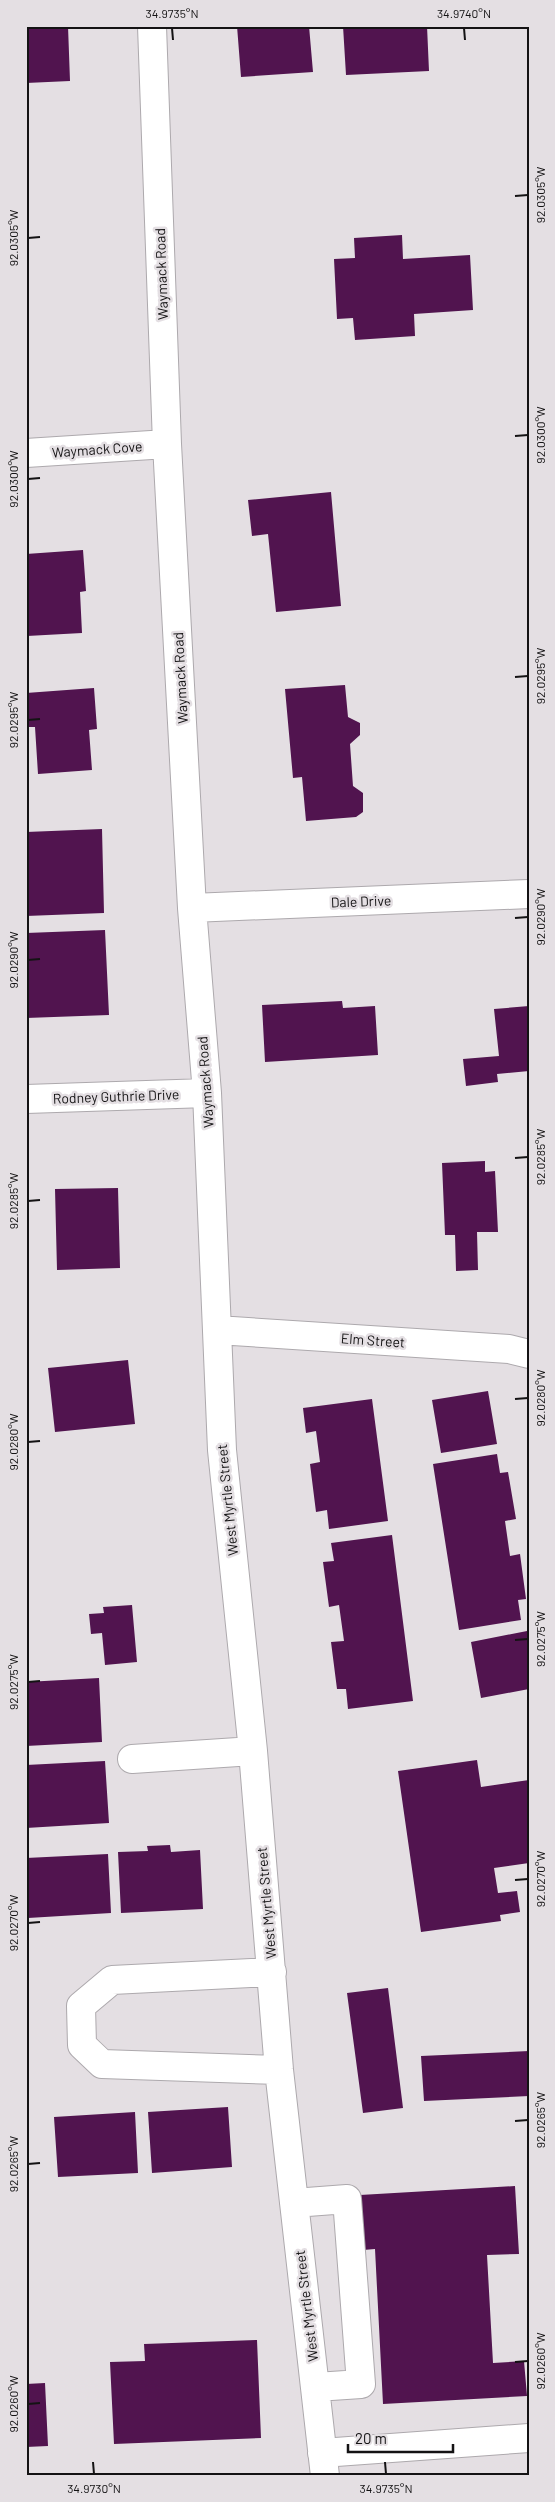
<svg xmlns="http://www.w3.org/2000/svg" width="555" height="2502" viewBox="0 0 555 2502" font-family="Barlow,sans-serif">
	<rect width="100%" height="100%" fill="#e4dfe3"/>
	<path fill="#51144f" d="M26 26H68L70 81 26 83Z
		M237 26H309L313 72 241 77Z
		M343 26H427L429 71 346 75Z
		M402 235 403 259 470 255 473 310 414 314 415 336 355 340 353 318 337 319 334 259 355 258 354 238Z
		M331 492 341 606 276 612 268 534 252 536 248 500Z
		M83 550 86 591 80 592 82 633 27 636 26 554Z
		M345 685 348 717 360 723V735L350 744 353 786 363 793V812L356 817 306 821 302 777 293 778 285 689Z
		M94 688 97 729 89 730 92 770 38 774 35 727H26V693Z
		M102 829 104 913 26 916V832Z
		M105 930 109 1015 26 1018V933Z
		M342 1001 343 1008 375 1006 378 1055 265 1062 262 1005Z
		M529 1006V1071L497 1074 498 1082 466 1086 463 1059 499 1056 494 1009Z
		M485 1161V1172L495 1171 498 1232H477L478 1270 456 1271 455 1235H445L442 1163Z
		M118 1188 120 1268 57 1270 55 1189Z
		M128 1360 135 1424 55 1432 48 1368Z
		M488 1391 497 1444 441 1453 432 1400Z
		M372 1399 388 1521 329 1529 327 1510 316 1512 310 1464 320 1462 316 1431 306 1433 303 1408Z
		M497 1454 500 1473 508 1472 516 1519 505 1521 510 1556 520 1554 526 1599 518 1600 521 1620 459 1630 433 1464Z
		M392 1535 413 1701 348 1709 346 1689H337L331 1642 344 1641 339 1605 329 1607 323 1562 334 1561 331 1543Z
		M132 1605 137 1662 105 1665 102 1633 91 1634 89 1614 104 1613 103 1607Z
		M527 1631 529 1689 481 1698 471 1642Z
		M99 1678 102 1742 26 1746V1682Z
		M477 1760 481 1787 529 1780V1863L494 1868 498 1893 517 1891 520 1912 500 1915 501 1921 421 1932 398 1771Z
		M105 1761 109 1823 26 1828V1765Z
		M170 1845 171 1852 200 1850 203 1909 121 1913 118 1852 148 1851 147 1846Z
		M108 1854 111 1913 28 1918 26 1858Z
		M388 1988 403 2108 363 2113 347 1993Z
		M529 2051V2096L424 2101 421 2056Z
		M228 2107 232 2167 152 2173 148 2112Z
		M135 2112 138 2173 58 2177 54 2117Z
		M515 2186 519 2254 487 2255 493 2363 524 2361 527 2396 383 2404 375 2249 363 2250 360 2195Z
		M257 2340 261 2438 114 2444 110 2362 145 2361 144 2344Z
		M45 2383 48 2446 26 2447V2384Z"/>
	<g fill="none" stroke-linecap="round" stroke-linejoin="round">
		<defs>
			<path id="minor" d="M152 26 167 444 192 908 207 1093 222 1450 253 1751 279 2070 325 2476
				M26 453 167 444
				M192 908 529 894
				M26 1099 207 1093
				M217 1330 509 1349 529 1354
				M132 1759 253 1751
				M272 1972 112 1980 81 2006 82 2045 102 2064 279 2070
				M294 2203 347 2199 361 2384 316 2387
				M322 2453 529 2438"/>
		</defs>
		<use href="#minor" stroke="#ada9ad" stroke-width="30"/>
		<use href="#minor" stroke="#fff" stroke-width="28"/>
	</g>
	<path fill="none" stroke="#141314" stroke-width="2" d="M172 28 173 40M464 28 465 40M515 196 528 195M28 238 40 237M515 436 528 435M28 479 40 478M515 677 528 676M28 720 40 719M515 918 528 917M28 960 40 959M515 1158 528 1157M28 1201 40 1200M515 1399 528 1398M28 1442 40 1441M515 1640 528 1639M28 1682 40 1681M515 1880 528 1879M28 1923 40 1922M515 2121 528 2120M28 2164 40 2163M515 2362 528 2361M28 2404 40 2403M93 2462 94 2474M385 2462 386 2474"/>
	<g text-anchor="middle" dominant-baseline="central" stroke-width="5" stroke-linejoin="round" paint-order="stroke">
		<g font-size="14" fill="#141314" stroke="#e4dfe3">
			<text transform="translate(161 274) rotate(-92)">Waymack Road</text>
			<text transform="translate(97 449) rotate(-4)">Waymack Cove</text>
			<text transform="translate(180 678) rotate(-93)">Waymack Road</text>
			<text transform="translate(361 901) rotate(-2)">Dale Drive</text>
			<text transform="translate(205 1082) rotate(-94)">Waymack Road</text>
			<text transform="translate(116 1096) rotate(-2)">Rodney Guthrie Drive</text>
			<text transform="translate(373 1340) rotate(4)">Elm Street</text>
			<text transform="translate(227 1500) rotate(-96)">West Myrtle Street</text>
			<text transform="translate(266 1903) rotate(-95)">West Myrtle Street</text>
			<text transform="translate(306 2306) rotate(-97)">West Myrtle Street</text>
		</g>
	</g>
	<rect width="555" height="2502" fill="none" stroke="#e4dfe3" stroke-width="55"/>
	<path d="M348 2444v8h105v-8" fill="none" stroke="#141314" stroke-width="2.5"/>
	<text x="355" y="2444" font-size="15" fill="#141314" stroke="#e4dfe3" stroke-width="4" paint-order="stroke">20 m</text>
	<rect x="28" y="28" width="500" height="2446" fill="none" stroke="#141314" stroke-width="2"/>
	<g font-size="12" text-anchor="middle" fill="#141314">
		<text x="172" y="18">34.9735°N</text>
		<text x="464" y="18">34.9740°N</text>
		<text transform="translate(541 195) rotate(-90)" y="4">92.0305°W</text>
		<text transform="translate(14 238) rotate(-90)" y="4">92.0305°W</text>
		<text transform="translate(541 435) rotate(-90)" y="4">92.0300°W</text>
		<text transform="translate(14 479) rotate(-90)" y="4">92.0300°W</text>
		<text transform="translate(541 676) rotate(-90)" y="4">92.0295°W</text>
		<text transform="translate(14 720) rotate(-90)" y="4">92.0295°W</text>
		<text transform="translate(541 917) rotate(-90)" y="4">92.0290°W</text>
		<text transform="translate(14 960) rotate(-90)" y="4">92.0290°W</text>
		<text transform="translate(541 1157) rotate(-90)" y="4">92.0285°W</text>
		<text transform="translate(14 1201) rotate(-90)" y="4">92.0285°W</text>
		<text transform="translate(541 1398) rotate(-90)" y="4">92.0280°W</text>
		<text transform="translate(14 1442) rotate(-90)" y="4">92.0280°W</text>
		<text transform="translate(541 1639) rotate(-90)" y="4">92.0275°W</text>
		<text transform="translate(14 1682) rotate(-90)" y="4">92.0275°W</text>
		<text transform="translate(541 1879) rotate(-90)" y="4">92.0270°W</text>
		<text transform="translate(14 1923) rotate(-90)" y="4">92.0270°W</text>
		<text transform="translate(541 2120) rotate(-90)" y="4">92.0265°W</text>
		<text transform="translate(14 2164) rotate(-90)" y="4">92.0265°W</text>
		<text transform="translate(541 2361) rotate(-90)" y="4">92.0260°W</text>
		<text transform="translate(14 2404) rotate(-90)" y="4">92.0260°W</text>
		<text x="94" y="2493">34.9730°N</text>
		<text x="386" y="2493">34.9735°N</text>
	</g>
</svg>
